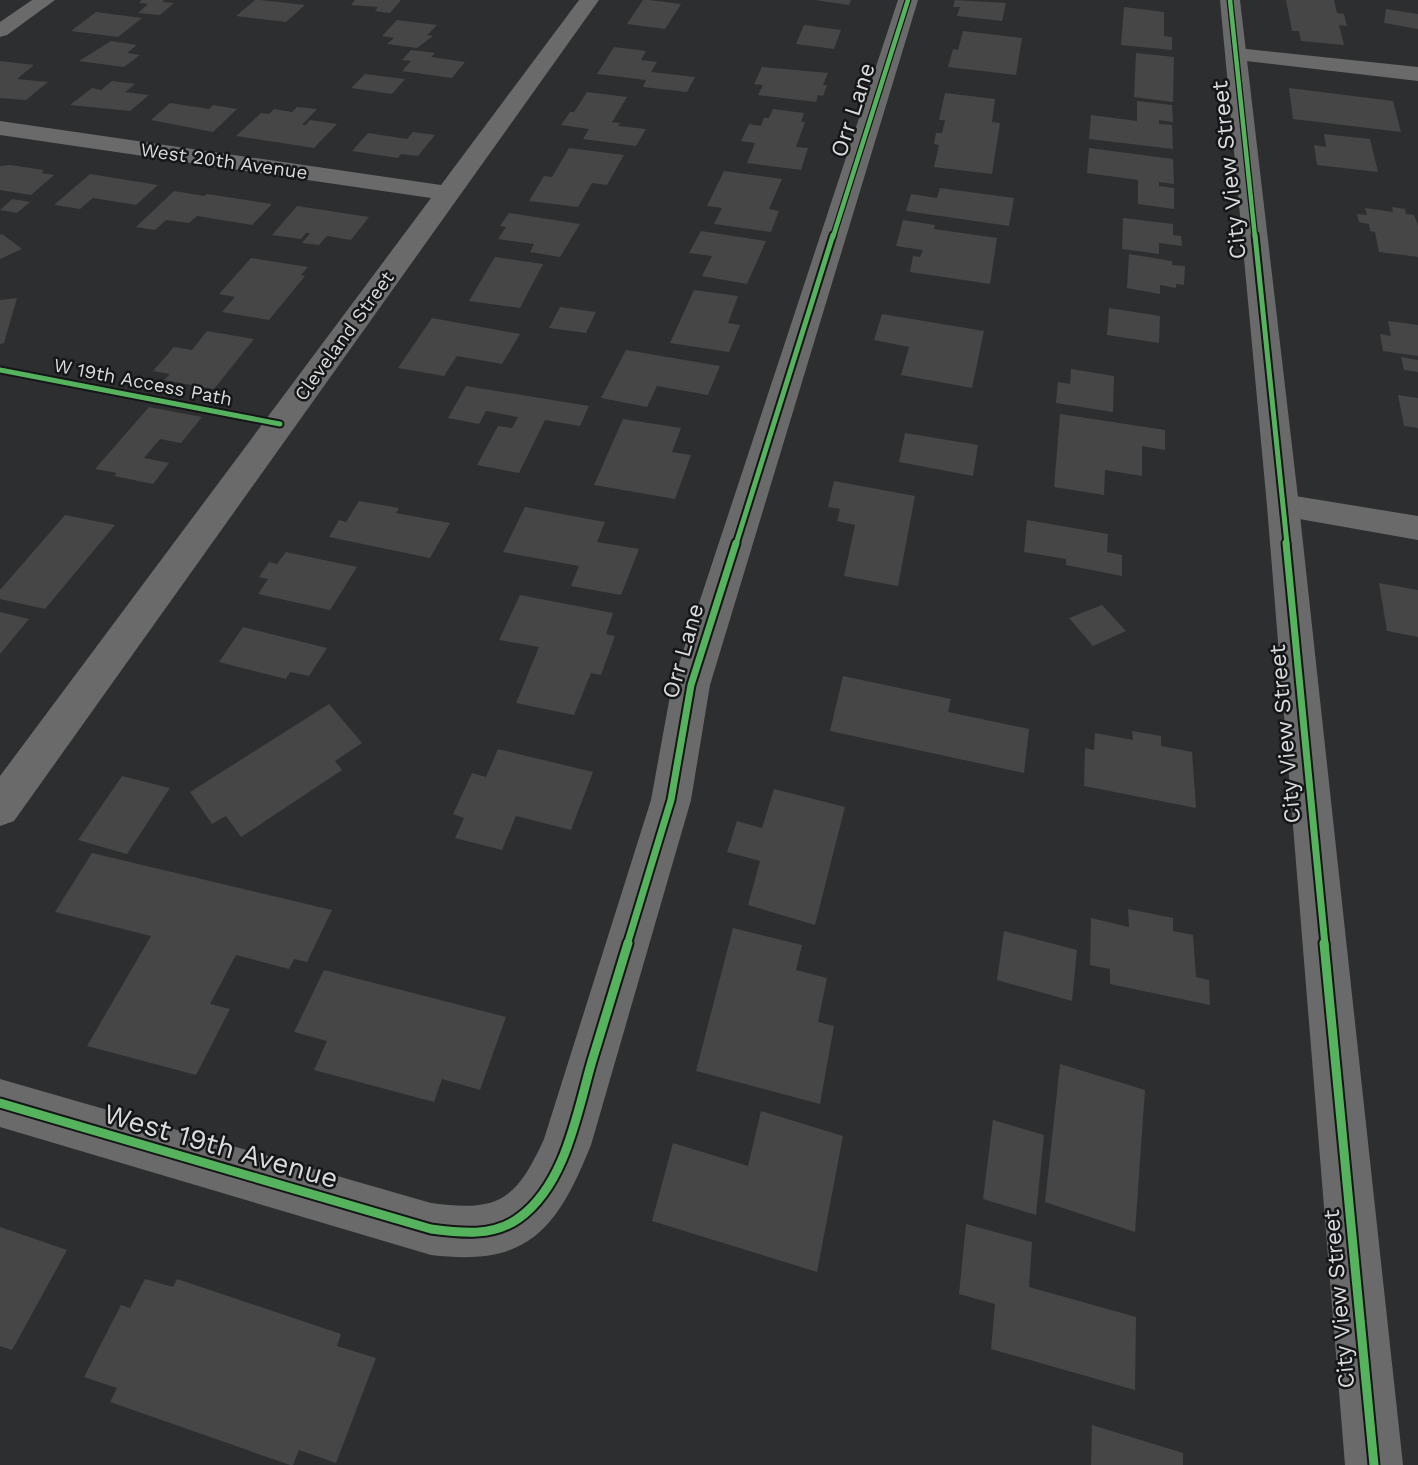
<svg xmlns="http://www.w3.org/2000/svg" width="1418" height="1465" viewBox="0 0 1418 1465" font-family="'Work Sans',sans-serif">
	<rect width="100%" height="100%" fill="#2d2e2f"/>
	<path fill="#464647" d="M142 0H164L162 2 174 3 160 15 138 13 148 4 139 3Z
		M255 0H260L305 5 286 22 236 16Z
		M355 0H401L390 13 375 11 378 7 351 5Z
		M643 0H649L681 4 665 29 627 24Z
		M815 0H851L849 5Z
		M955 0 1006 3 1002 21 957 16 960 7H953Z
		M1286 0H1334L1337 13 1344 14 1347 26 1339 25 1344 45 1301 41 1299 31H1292Z
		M1124 7 1164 12V36L1172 37V50L1121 45Z
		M1386 9 1418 14V29L1384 23Z
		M96 12 142 18 118 37 71 31Z
		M397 20 437 25 427 35 433 36 417 48 387 44 394 38 382 36Z
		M804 25 841 30 834 49 796 44Z
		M963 31 1022 38 1016 75 948 67 953 49 958 50Z
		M111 41 137 45 127 53 140 55 124 67 79 61Z
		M614 47 646 51 641 60 657 62 651 72 695 77 687 92 643 87 646 80 597 74Z
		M411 50 435 53 431 57 465 62 452 78 402 71 411 61 402 60Z
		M1136 53 1174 57 1173 102 1134 97Z
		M0 61 34 65 17 79 48 82 26 100 0 98Z
		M762 67 828 73 823 85H827L823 96 818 95 816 102 758 95 763 85 754 84Z
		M365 74 405 79 392 94 351 88Z
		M112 81 135 84 125 92 149 95 130 111 70 105 92 88 101 90Z
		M1289 88 1393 101 1401 132 1293 119Z
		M587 92 627 97 612 122 620 123 618 126 646 129 636 146 583 139 589 129 561 125 570 112H574Z
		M945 93 995 99 992 122 1000 123 992 174 934 167 939 145 934 144 936 133H942L945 120H939Z
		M1137 101 1172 105 1173 122 1159 120V124L1172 125 1173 149 1089 139 1091 115 1137 121Z
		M170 103 209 109 213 105 237 109 213 132 151 120Z
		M297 107 317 109 302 125H306L310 120 337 124 314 148 236 136 261 113 269 114 274 109 292 112Z
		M773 109 804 113 801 122H805L796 147 808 148 801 170 747 163 755 143 741 141 749 124 761 126 764 118H769Z
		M413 132 435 135 418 156 401 154 398 158 352 151 368 133 407 139Z
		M1324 134 1370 139 1378 172 1317 165 1314 145 1326 147Z
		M569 148 624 155 607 185 592 183 578 207 529 201 544 176 552 177Z
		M1089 148 1173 159 1174 184 1159 182V186L1174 188V209L1138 204V180L1087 173Z
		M10 165 44 170 41 173 54 175 31 195 0 190V166Z
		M724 171 782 179 769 209 779 211 771 232 714 224 722 208 707 206Z
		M90 174 158 185 136 205 93 198 80 209 54 205Z
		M940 188 1014 198 1009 226 906 211 911 194 937 198Z
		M174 191 204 196 207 194 272 204 252 225 197 216 189 223 166 220 155 230 136 227Z
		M12 199 30 202 17 213 0 210Z
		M297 206 369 217 351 240 327 236 319 245 302 243 310 233H306L301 239 272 235Z
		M1392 207 1405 209 1406 214 1414 215 1418 225V257L1379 252 1375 232 1370 231 1369 224 1359 222 1357 214 1367 215 1365 208 1393 212Z
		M509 213 580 224 560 257 530 252 534 244 498 239 506 227 500 226Z
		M1123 218 1173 224V235L1181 236 1182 246 1159 243V254L1122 249Z
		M903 220 935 225 934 229 997 238 990 284 910 272 913 256 920 257 923 250 896 246Z
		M701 231 766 241 747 284 702 276 712 256 689 253Z
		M2 234 22 249 0 259V235Z
		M1129 254 1172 261V265L1185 266 1184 285 1176 284V288L1160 285V294L1127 288Z
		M495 257 543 264 520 308 469 301Z
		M251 258 308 267 301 275 305 276 269 320 222 312 235 297 219 294Z
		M694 290 738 296 728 323 740 325 729 352 670 343Z
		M17 298 4 343 0 344V300Z
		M560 307 596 312 586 333 549 328Z
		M1109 308 1160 316 1159 343 1107 335Z
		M882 314 984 331 972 388 901 375 909 347 874 340Z
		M432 318 520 334 502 364 457 356 444 376 398 368Z
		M1388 321 1418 325V356L1383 351 1380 334 1391 336Z
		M207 331 254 339 214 389 164 380 170 374 153 371 174 347 192 350Z
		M626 350 720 366 708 395 657 386 647 407 601 398Z
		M1401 357 1418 360V372L1404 370Z
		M1071 369 1114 376 1113 412 1056 403 1058 382 1070 384Z
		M466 386 589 406 580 426 545 420 519 473 477 465 498 426 512 428 518 417 486 411 479 424 448 418Z
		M1398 395 1418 398V428L1404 426Z
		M149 407 202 417 181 443 160 439 144 458 169 463 153 484 114 476 117 473 95 469Z
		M1060 414 1165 430V450L1142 446V476L1105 470 1104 495 1054 487Z
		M623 419 681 428 672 452 691 455 675 499 594 485Z
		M905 433 978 445 973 476 899 462Z
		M834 481 915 496 898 586 844 576 855 525 837 521 840 509 828 507Z
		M359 501 399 508 396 513 450 523 430 558 329 537 339 520 346 522Z
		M525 507 605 522 597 542 639 549 621 595 571 586 579 566 503 552Z
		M65 515 115 525 45 609 0 599V590Z
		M1027 520 1108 534 1107 552 1122 555V576L1066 565V559L1024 552Z
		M286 552 357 567 330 610 258 594 268 579 259 577 269 562 277 564Z
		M1379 583 1418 590V637L1387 631Z
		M520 595 613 613 606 634 615 636 601 675 591 673 574 715 516 703 539 647 499 640Z
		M1102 605 1126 631 1093 646 1069 618Z
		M0 612 29 619 0 654Z
		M243 627 327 648 309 676 290 672 286 679 219 662Z
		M843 676 951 699 948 712 1029 729 1024 773 830 731Z
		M329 704 362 743 335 761 342 770 241 837 226 816 212 824 190 792Z
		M1132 731 1161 736V746L1192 752 1196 808 1084 786 1085 748 1094 750 1095 733 1133 740Z
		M498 749 593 772 571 830 516 816 502 850 455 838 464 818 453 814 472 773 486 777Z
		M122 776 170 788 127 854 78 840Z
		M774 789 845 807 815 925 748 905 760 861 727 852 737 821 762 828Z
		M92 853 332 910 307 962 294 959 289 969 236 955 210 1004 230 1009 196 1075 87 1046 151 936 55 912Z
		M1128 909 1173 918V931L1193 935 1196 977 1209 980 1210 1005 1110 984V969L1090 965 1091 918 1129 927Z
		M733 928 802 945 796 970 827 978 818 1022 834 1026 820 1104 696 1071Z
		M1004 931 1077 950 1072 1001 997 980Z
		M324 970 506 1017 480 1090 442 1079 434 1102 314 1070 327 1041 294 1032Z
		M1060 1064 1145 1090 1135 1232 1045 1202Z
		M761 1111 843 1136 817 1272 652 1221 673 1143 748 1166Z
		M993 1120 1044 1135 1036 1215 983 1199Z
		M966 1224 1032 1242 1029 1287 1136 1317 1135 1390 991 1349 995 1304 959 1294Z
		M0 1227 67 1250 12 1350 0 1346Z
		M145 1279 173 1287 177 1279 341 1334 337 1346 376 1358 336 1463 299 1450 293 1465H290L110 1402 117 1388 84 1377 121 1305 130 1308Z
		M1092 1425 1183 1453V1465H1091Z"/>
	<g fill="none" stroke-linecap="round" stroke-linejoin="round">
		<path fill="#6a6a6a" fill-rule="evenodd" d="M32 0H55L7 35 0 37V22Z
			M579 0H599L14 821 0 826V776L431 198 0 135V121L441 185Z
			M898 0H918L710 685 691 800 591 1145C557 1229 529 1267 431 1255L0 1127V1079L431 1203C498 1212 516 1201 544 1139L651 800 672 685Z
			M1237 48 1418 67V81L1229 59 1226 54 1229 49Z
			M1283 494 1418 516V540L1271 514 1267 506 1271 498Z"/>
		<path fill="#6a6a6a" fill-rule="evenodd" d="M1220 0H1240L1299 506 1403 1465H1345L1267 506Z"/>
		<defs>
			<path id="cycleway-far3" d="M1230 0 1255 237
				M833 237 908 0"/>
			<path id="cycleway-far2" d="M1255 235 1287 544
				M0 370 280 424
				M736 544 833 235"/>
			<path id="cycleway-far1" d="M1286 543 1325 945
				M627 945 671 800 691 685 736 543"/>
			<path id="cycleway" d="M1324 943 1374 1465
				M0 1103 431 1229C461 1233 493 1237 519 1218 566 1184 577 1112 592 1061 604 1022 616 982 628 943"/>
		</defs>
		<use href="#cycleway-far3" stroke="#151617" stroke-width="7"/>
		<use href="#cycleway-far2" stroke="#151617" stroke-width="9"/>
		<use href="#cycleway-far1" stroke="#151617" stroke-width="11"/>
		<use href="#cycleway" stroke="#151617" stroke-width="13"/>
		<use href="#cycleway-far3" stroke="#56b35d" stroke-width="4.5"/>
		<use href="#cycleway-far2" stroke="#56b35d" stroke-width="5"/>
		<use href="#cycleway-far1" stroke="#56b35d" stroke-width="7"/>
		<use href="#cycleway" stroke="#56b35d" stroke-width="9"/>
	</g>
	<g text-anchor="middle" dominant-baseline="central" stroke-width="5" stroke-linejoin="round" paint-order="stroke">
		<g font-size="19" fill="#dadbdd" stroke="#151617">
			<text transform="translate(224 161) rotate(8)">West 20th Avenue</text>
			<text transform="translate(344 336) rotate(-54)">Cleveland Street</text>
			<text transform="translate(143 382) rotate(11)">W 19th Access Path</text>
		</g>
		<g font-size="23" fill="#dadbdd" stroke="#151617">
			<text transform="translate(853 110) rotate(-72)">Orr Lane</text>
			<text transform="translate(1229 170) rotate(-96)">City View Street</text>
			<text transform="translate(683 651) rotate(-74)">Orr Lane</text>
			<text transform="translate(1285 734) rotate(-95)">City View Street</text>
			<text transform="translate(1339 1299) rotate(-95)">City View Street</text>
		</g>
		<g font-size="28" fill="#dadbdd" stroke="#151617">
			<text transform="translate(221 1146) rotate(16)">West 19th Avenue</text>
		</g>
	</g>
</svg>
